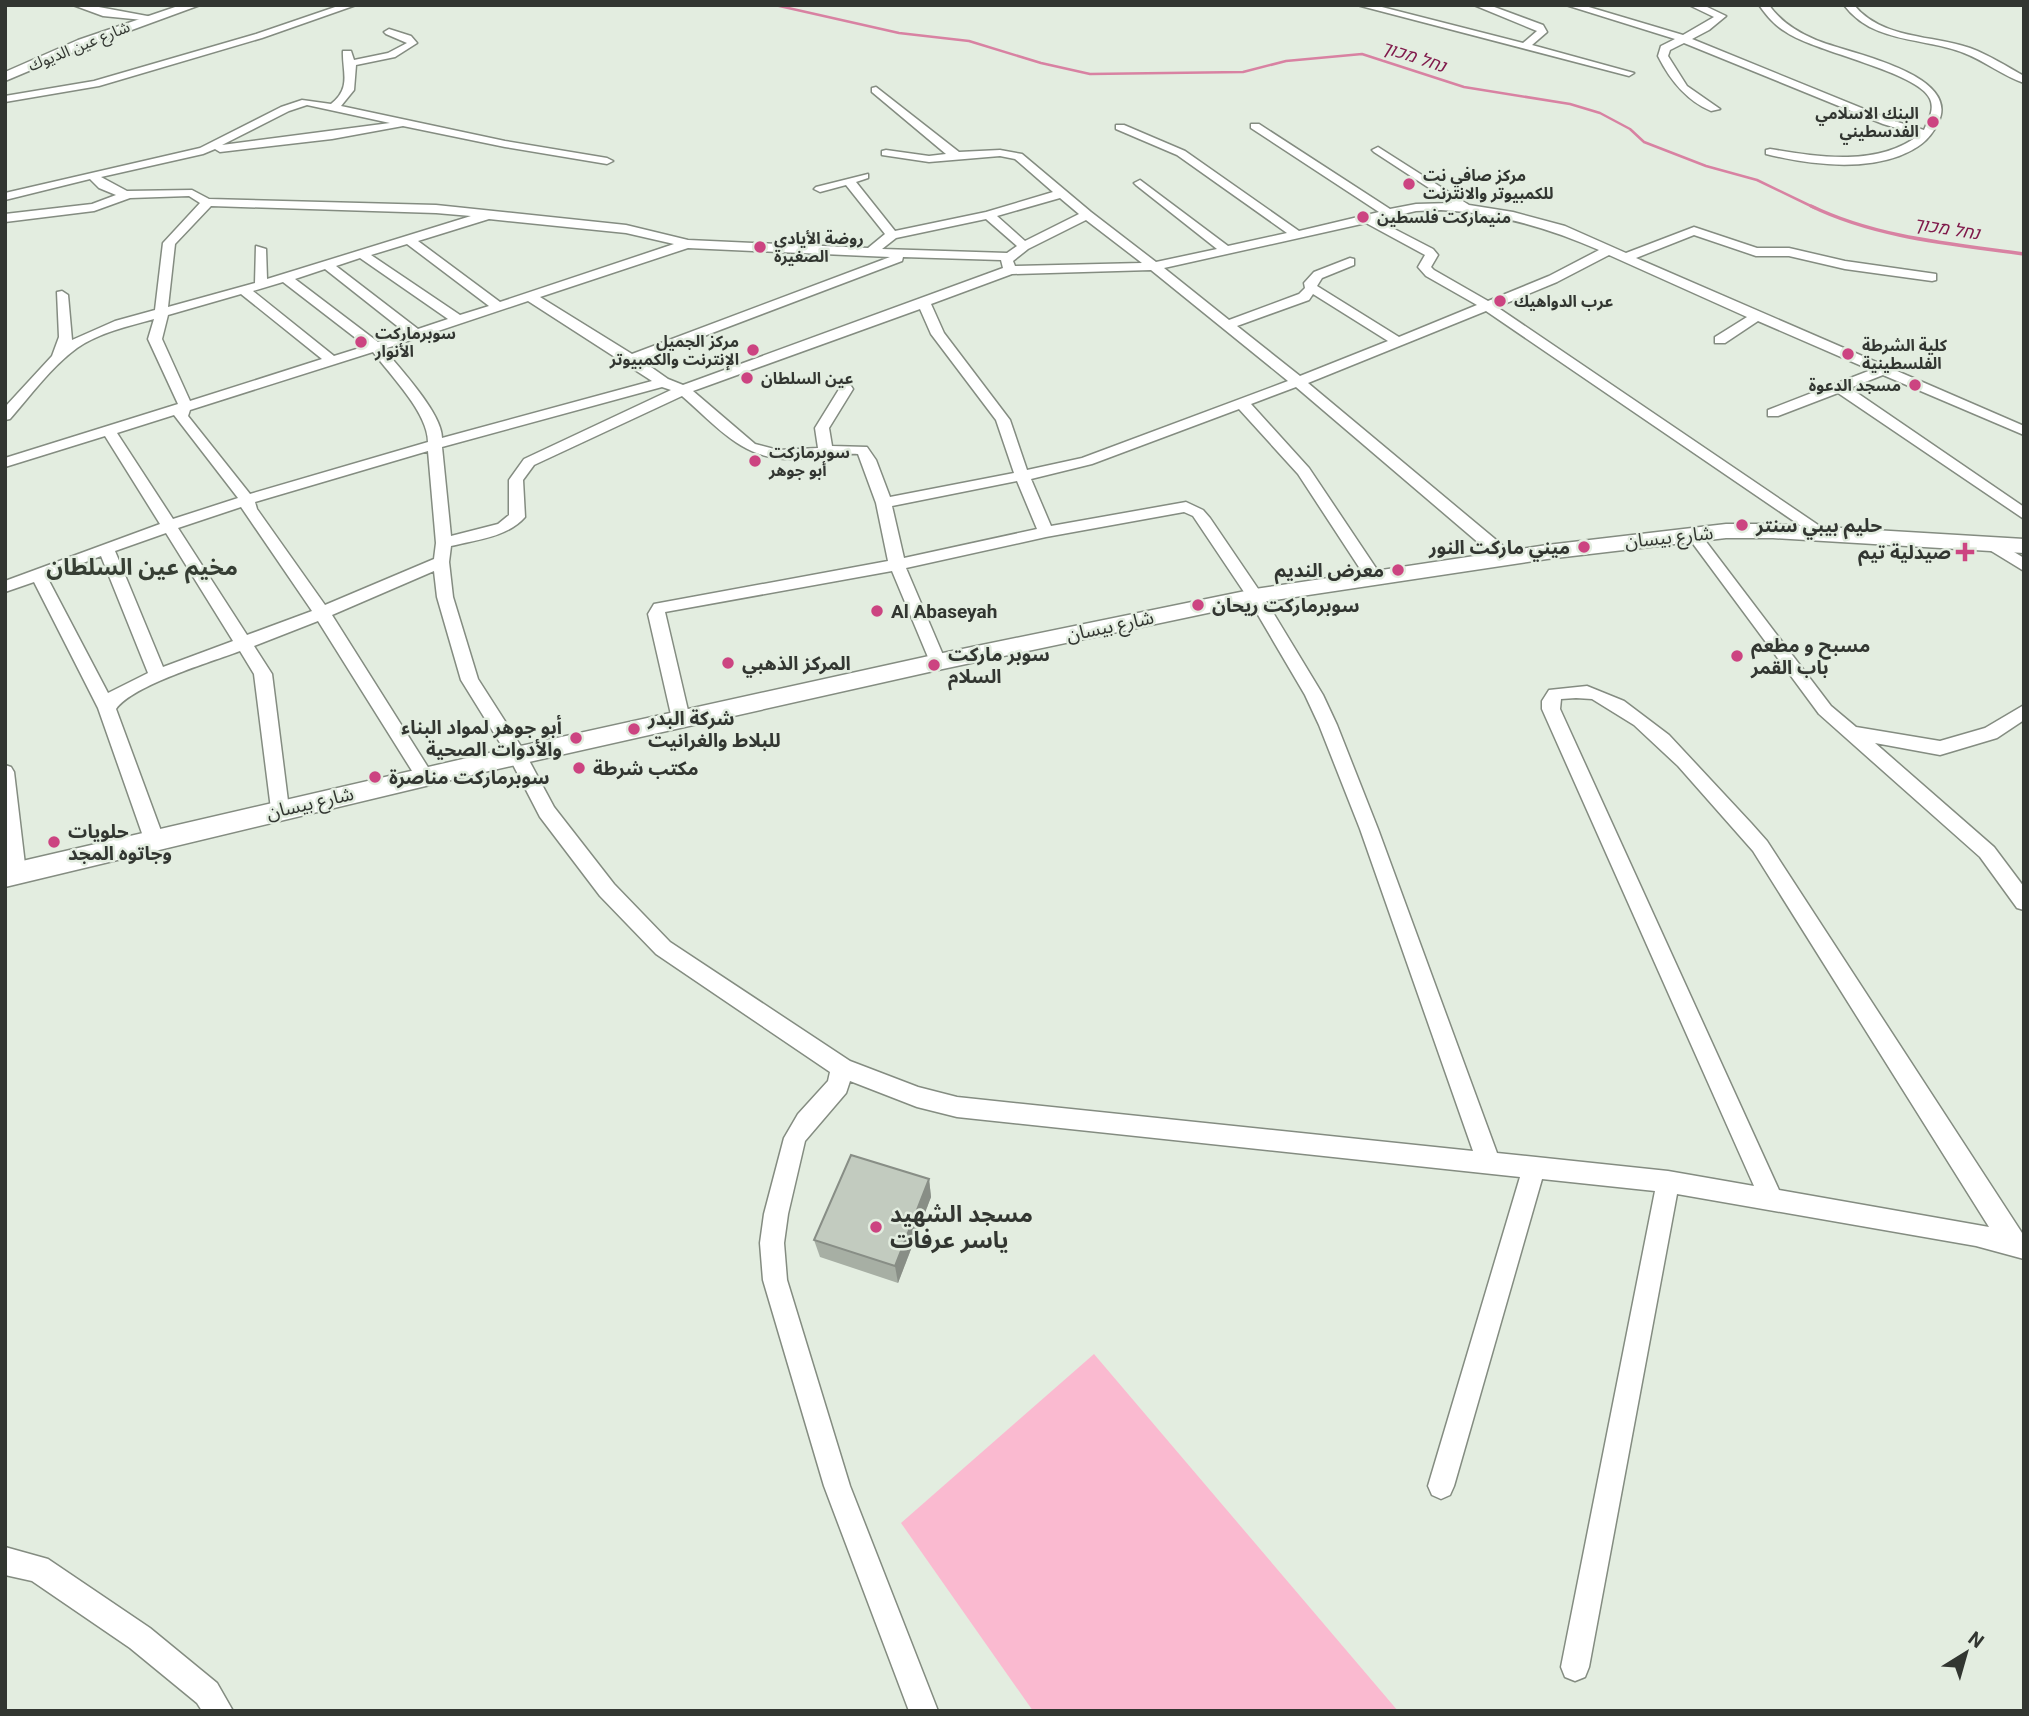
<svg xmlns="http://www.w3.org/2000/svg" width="2029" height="1716" viewBox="0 0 2029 1716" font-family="Roboto,'Noto Sans Arabic',Heebo,sans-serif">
	<rect width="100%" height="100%" fill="#e3ede0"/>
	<path fill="#fabad0" d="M1094 1354 1398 1711H1033L901 1523Z"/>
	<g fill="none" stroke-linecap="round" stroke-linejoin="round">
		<path stroke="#d882a2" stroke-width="2.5" d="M775 5 899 33 969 41 1041 63 1090 74 1243 72 1286 61 1362 54 1464 87 1570 104 1600 113 1630 129 1644 142 1706 166 1757 180 1815 208"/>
		<path stroke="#d882a2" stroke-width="3.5" d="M1811 206C1877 238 1952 244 2024 254"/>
		<defs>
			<path id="street" d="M73 5H88L158 18 153 21 103 16Z
				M341 5H356L262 38 99 86 5 102V96L94 81 256 34Z
				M1357 5H1374L1523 43 1537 31 1474 5H1489L1543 25 1547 32 1532 45 1634 73 1629 76Z
				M1566 5H1582L1683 35 1714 17 1689 5H1703L1726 16 1709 30 1692 39 1891 120 1924 130C1928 120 1935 110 1930 99 1919 72 1815 52 1786 32 1774 25 1767 16 1759 5H1769C1781 22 1797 32 1816 40 1846 53 1963 73 1938 123 1929 141 1917 149 1899 156 1858 171 1807 164 1766 154V150L1770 149C1818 157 1878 167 1919 135L1883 124 1684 43 1670 50 1668 56 1687 86 1720 109 1711 111C1686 100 1670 80 1658 56L1661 46 1675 39Z
				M1844 5H1854C1881 39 1932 35 1970 48 1989 55 2006 66 2024 76V83C2003 76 1985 61 1964 53 1924 37 1873 44 1844 5Z
				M389 29 411 36 417 43 395 57 356 65 354 90 341 106 505 141 607 158 613 161 607 164 505 147 403 126 332 139 220 152 215 149 203 154 101 177 127 191 192 190 209 199 436 205 626 225 688 240 868 248 885 234 846 185 820 192 814 189 816 187 868 174V178L856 182 895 231 986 212 1053 192 1015 159 1000 156 929 162 882 155V151L886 150 929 156 946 154 872 92V88L876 87 959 152 1000 150 1022 154 1091 212 1156 262 1217 249 1136 185 1134 183 1140 180 1228 246 1287 233 1177 155 1116 129V125H1124L1185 151 1299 231 1379 212 1251 128V124H1259L1390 209 1416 204 1452 203 1374 152 1372 150 1378 147 1469 205 1513 212 1565 226 1626 253 1694 227 1757 248H1789L1845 261 1936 274V280L1932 281 1845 269 1789 256H1756L1694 235 1636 258 2024 426V435L1883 375 1850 388 2024 507V519L1838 393 1778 416H1768V410L1871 370 1758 321 1725 343H1715V337L1747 317 1609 255 1557 282 1497 307 1827 531 1830 534 1827 537H1817L1486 311 1308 383 1513 554 1515 558 1513 562H1501L1296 387 1251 404 1309 468 1382 577 1380 581H1368L1298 474 1239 409 1092 464 1031 479 1051 526 1186 502 1203 510 1210 518 1263 596 1323 695 1337 725 1378 829 1497 1153 1668 1171 1754 1186 1542 709V701L1549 690 1587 686 1624 701 1669 735 1751 823 1767 841 2024 1236V1259L1976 1246 1677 1194 1589 1667 1585 1677 1575 1681 1565 1677 1561 1667 1655 1191 1542 1179 1454 1486 1450 1495 1441 1499 1432 1495 1428 1486 1520 1177 957 1117 917 1107 850 1081 846 1093 805 1141 788 1214 784 1243 787 1280 850 1486 938 1711H909L824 1486 763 1280 760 1243 764 1214 784 1138 798 1114 828 1081 830 1072 656 954 600 896 540 817 510 759 461 680 437 597 434 571 332 615 431 772 434 777 431 782H419L318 621 254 646 272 674 289 809 287 814H273L271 809 254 674 240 651C211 662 133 685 116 709L164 839 161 844 154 846 147 844 144 839 98 708 34 582 5 592V581L160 524 105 436 5 467V458L178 404 148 339 154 319C129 326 98 333 77 348 51 367 31 395 10 419L5 420V407L52 356 59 337 57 292 62 291 68 295 72 340 115 321 155 310 163 243 200 203 189 196 130 198 94 211 5 222V214L92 204 116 195 99 188 90 179 5 200V193L200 148 281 107 302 100 331 104C352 88 342 71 343 51H351L354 60 388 53 407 43 386 34 384 32ZM307 105 390 123 222 145 289 111ZM1060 198 1079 214 1025 241 997 216ZM211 206 436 213 471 216 267 279 266 249 256 246 255 283 168 307 175 244ZM1441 210C1497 213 1547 227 1599 250L1549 276 1488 301 1434 270 1431 267 1438 255 1433 249 1377 220 1416 211ZM489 219 626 233 674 244 500 302 418 241ZM986 219 1017 246 1007 253 882 249 896 238ZM1086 220 1142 263 1015 266 1013 261 1028 249ZM1366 223 1425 255 1418 267 1426 276 1477 305 1399 337 1317 286 1322 278 1354 265V259L1350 258 1314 272 1304 283 1305 288 1299 294 1229 320 1164 268ZM407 244 489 306 460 315 371 255ZM688 248 890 257 632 354 540 297ZM903 257 1001 260 1003 268 683 385 668 379 641 360 902 261ZM360 258 448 319 418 329 336 266ZM325 269 406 333 378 342 295 279ZM1151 270 1288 381 1082 458 1027 470 1010 420 944 333 931 304 1012 274ZM283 282 366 346 334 356 253 291ZM241 294 322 359 190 401 162 339 168 315ZM1313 294 1388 341 1300 376 1237 326 1309 300ZM528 301 652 381 442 438C442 413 400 369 384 349ZM920 309 931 334 996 420 1014 473 890 497 876 460 867 447 832 446 829 428 853 389 851 386H841L815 428 818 448 778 450 755 444 693 391ZM373 352C391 376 428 413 428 442L250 494 188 416 190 410ZM662 387 671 390 524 459 509 480V515L498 524 451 536 442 447ZM682 396C717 426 742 460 792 459 814 458 836 453 858 454L876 503 888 561 654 604 648 614 672 719 675 724H687L690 719 665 612 892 571 930 662 938 668 946 662 906 568 1046 537 1184 512 1193 516 1248 598 1305 695 1319 725 1360 829 1473 1151 957 1097 918 1087 850 1061 670 942 614 884 554 807 524 751 478 679 453 597 449 562 451 546C475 540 508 537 525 517L523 480 534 465ZM174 415 238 498 173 519 117 433ZM428 451 436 543 434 559 325 605 257 509 255 502ZM1017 481 1037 529 904 558 892 506ZM241 507 312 611 247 635 178 528ZM166 533 233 641 163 667 115 551ZM101 556 148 673 108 693 47 577ZM1576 698 1592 699 1634 725 1678 766 1753 851 1989 1227 1779 1190 1560 709 1561 699Z
				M1693 529 1698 531 1831 706 1856 727 1940 741 1985 728 2024 705V720L1997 738 1940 755 1875 743 1994 847 2024 887V910L2017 908 1980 857 1819 714 1688 537 1685 534 1688 531Z
				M1994 540 2024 558V571L1988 549 1986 545Z
				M5 765 11 767 14 772 26 873 23 878 16 881 9 878 5 863Z
				M5 1547 48 1559 150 1628 217 1683 233 1711H202L197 1703 130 1648 32 1581 5 1575Z"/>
			<path id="secondary" d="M181 5H200L88 46 5 81V72L78 40Z
				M1726 524H1773L2024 539V553L1773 538H1726L1547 559 1255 603 938 670 480 773 5 887V865L480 755 938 654 1255 589 1547 545Z"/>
		</defs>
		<use href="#street" stroke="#848c81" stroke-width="3"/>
		<use href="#secondary" stroke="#848c81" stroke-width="3"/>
		<use href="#street" fill="#fff" fill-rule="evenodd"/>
		<use href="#secondary" fill="#fff" fill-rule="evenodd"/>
	</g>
	<path fill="#a7afa4" d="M929 1179 931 1197 898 1283 820 1257 814 1240Z"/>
	<path fill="#888e86" d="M929 1179 931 1197 898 1283 895 1266Z"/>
	<path fill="#c2cbbf" stroke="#888e86" stroke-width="2" d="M851 1155 929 1179 895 1266 814 1240Z"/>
	<g fill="#cc4481" stroke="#e3ede0" stroke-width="2.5">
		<circle cx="1933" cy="122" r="7"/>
		<circle cx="1409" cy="184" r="7"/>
		<circle cx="1363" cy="217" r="7"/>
		<circle cx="760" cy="247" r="7"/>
		<circle cx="1500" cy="301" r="7"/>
		<circle cx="361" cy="342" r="7"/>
		<circle cx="753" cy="350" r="7"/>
		<circle cx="1848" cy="354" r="7"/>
		<circle cx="747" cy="378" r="7"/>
		<circle cx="1915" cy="385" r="7"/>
		<circle cx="755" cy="461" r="7"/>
		<circle cx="1742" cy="525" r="7"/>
		<circle cx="1584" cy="547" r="7"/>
		<path d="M1961.5 541.5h7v7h7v7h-7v7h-7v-7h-7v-7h7z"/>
		<circle cx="1398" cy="570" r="7"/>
		<circle cx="1198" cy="605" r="7"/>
		<circle cx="877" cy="611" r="7"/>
		<circle cx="1737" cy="656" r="7"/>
		<circle cx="728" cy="663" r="7"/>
		<circle cx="934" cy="665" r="7"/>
		<circle cx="634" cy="729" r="7"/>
		<circle cx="576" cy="738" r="7"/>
		<circle cx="579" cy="768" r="7"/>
		<circle cx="375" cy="777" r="7"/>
		<circle cx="54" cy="842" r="7"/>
		<circle cx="876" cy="1227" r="7"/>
	</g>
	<g text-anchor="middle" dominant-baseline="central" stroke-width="5" stroke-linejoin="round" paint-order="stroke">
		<g font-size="16" fill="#323631" stroke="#e3ede0">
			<text transform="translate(79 46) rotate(-22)">شارع عين الديوك</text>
		</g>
		<g font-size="16" font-weight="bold" fill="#323631" stroke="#e3ede0" text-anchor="start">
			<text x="1919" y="113" text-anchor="end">البنك الاسلامي<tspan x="1919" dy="18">الفدسطيني</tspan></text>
			<text x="1423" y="175">مركز صافي نت<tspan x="1423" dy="18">للكمبيوتر والانترنت</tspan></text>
			<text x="1377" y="217">منيماركت فلسطين</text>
			<text x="774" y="238">روضة الأيادي<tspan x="774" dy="18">الصغيرة</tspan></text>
			<text x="1514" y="301">عرب الدواهيك</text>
			<text x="375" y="333">سوبرماركت<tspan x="375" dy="18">الأنوار</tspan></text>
			<text x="739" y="341" text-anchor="end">مركز الجميل<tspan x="739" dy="18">الإنترنت والكمبيوتر</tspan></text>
			<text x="1862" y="345">كلية الشرطة<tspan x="1862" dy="18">الفلسطينية</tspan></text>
			<text x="761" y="378">عين السلطان</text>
			<text x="1901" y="385" text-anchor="end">مسجد الدعوة</text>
			<text x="769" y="452">سوبرماركت<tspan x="769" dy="18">أبو جوهر</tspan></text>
		</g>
		<g font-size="18" font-style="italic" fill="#801a4b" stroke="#e3ede0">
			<text transform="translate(1414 56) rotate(18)">נחל מכוך</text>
			<text transform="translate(1947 228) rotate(9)">נחל מכוך</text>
		</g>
		<g font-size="19" font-weight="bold" fill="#323631" stroke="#e3ede0" text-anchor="start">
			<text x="1756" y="525">حليم بيبي سنتر</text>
			<text x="1570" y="547" text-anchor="end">ميني ماركت النور</text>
			<text x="1951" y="552" text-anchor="end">صيدلية تيم</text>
			<text x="1384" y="570" text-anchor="end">معرض النديم</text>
			<text x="1212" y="605">سوبرماركت ريحان</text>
			<text x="891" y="611">Al Abaseyah</text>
			<text x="1751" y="645">مسبح و مطعم<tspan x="1751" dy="22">باب القمر</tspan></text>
			<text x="948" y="654">سوبر ماركت<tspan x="948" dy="22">السلام</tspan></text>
			<text x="742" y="663">المركز الذهبي</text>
			<text x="648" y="718">شركة البدر<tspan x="648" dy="22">للبلاط والغرانيت</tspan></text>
			<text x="562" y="727" text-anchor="end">أبو جوهر لمواد البناء<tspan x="562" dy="22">والأدوات الصحية</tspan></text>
			<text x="593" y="768">مكتب شرطة</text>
			<text x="389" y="777">سوبرماركت مناصرة</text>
			<text x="68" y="831">حلويات<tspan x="68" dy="22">وجاتوه المجد</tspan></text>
		</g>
		<g font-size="19" fill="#323631" stroke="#e3ede0">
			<text transform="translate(1669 537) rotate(-6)">شارع بيسان</text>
			<text transform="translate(1110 626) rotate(-12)">شارع بيسان</text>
			<text transform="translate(310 803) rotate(-13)">شارع بيسان</text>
		</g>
		<g font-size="23" font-weight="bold" fill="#363e34" stroke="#e3ede0">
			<text x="142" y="567">مخيم عين السلطان</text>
		</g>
		<g font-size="23" font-weight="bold" fill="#323631" stroke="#e3ede0" text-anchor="start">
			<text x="890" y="1214">مسجد الشهيد<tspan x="890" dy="26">ياسر عرفات</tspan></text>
		</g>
	</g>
	<rect width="2029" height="1716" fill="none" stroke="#323631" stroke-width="14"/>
	<g transform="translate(1966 1653) rotate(37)" stroke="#e3ede0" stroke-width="5" paint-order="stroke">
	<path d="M0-5L12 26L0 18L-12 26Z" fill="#323631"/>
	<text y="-10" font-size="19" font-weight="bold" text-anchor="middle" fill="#323631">N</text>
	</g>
</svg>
